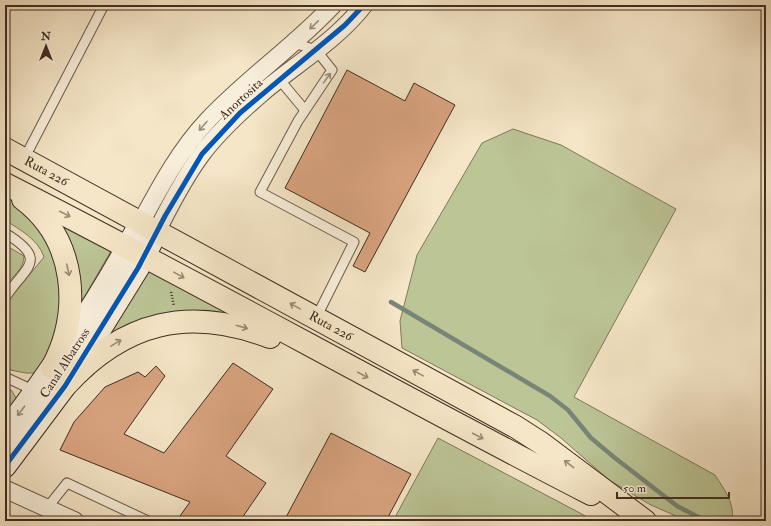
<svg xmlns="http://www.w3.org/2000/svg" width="771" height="526" viewBox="0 0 771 526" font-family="'IM FELL Double Pica',serif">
	<rect width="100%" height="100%" fill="#f5e6c7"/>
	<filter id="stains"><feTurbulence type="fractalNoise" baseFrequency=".005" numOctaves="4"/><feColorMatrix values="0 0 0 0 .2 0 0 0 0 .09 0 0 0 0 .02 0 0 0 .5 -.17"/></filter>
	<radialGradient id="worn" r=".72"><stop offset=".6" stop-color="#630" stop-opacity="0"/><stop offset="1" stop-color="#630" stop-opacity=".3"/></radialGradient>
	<path fill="#bcc596" stroke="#7e795c" d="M513 129 561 145 676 209 574 397 715 475C724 489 735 503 732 521H687L649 504 609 480 561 438 537 420 402 348 400 321 417 255 482 143Z
		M5 197 19 204 53 241 66 317 37 373H26L5 369V305L44 257C38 239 20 230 5 220Z
		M47 213 111 251 78 308Z
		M5 245 24 256C24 269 13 276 5 286Z
		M148 270 237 317 107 338Z
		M5 387 12 391 16 398 5 416Z
		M438 438 595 521H393Z"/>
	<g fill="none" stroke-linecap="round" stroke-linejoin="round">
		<path stroke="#788577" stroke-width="4.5" d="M391 302 550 396 568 410 591 438 615 458 677 506 706 521"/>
	</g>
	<path fill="#d9a480" stroke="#412d21" d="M347 70 405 101 414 83 455 105 365 272 353 266 370 233 285 188Z
		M233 363 273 389 226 456 266 483 240 521H187L180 516 190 502 60 450 74 422 105 387 138 372 145 377 156 366 165 376 124 434 164 453Z
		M331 433 411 474 386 521H284Z"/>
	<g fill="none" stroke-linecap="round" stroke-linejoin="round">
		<defs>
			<path id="lane" d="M294 43 316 50 332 70 298 121 260 192 354 242 316 318
				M279 79 304 109
				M24 159 104 5
				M5 233C51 261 24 267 5 298
				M5 377 35 391
				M47 508 67 483 148 521"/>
			<path id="street" d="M141 222C160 187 179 151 207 121 246 79 294 47 333 5
				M157 231C170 205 184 178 201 155 218 132 241 111 263 92 296 64 337 40 364 5
				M5 489 75 521"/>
			<path id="secondary" d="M5 432C55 366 102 296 141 222
				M5 466 65 386 138 268 157 231"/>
			<g id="primary">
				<path id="s1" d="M5 149 516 427 541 443 645 521"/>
				<path d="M5 184C202 284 394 393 591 494"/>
				<path d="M23 199C77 240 82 312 52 368"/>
				<path d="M65 386C124 321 189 306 270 337"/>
			</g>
		</defs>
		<use href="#lane" stroke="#6e5b4a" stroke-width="11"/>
		<use href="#street" stroke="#6e5b4a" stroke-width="19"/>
		<use href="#secondary" stroke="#412d21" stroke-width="24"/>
		<use href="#primary" stroke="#412d21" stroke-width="24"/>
		<path stroke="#412d21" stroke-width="2.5" stroke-dasharray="1 2" stroke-linecap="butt" d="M171 292 174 306"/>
		<use href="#lane" stroke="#f8efdb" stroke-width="9"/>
		<use href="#street" stroke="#f8efdb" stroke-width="17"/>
		<use href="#secondary" stroke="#f8efdb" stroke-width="22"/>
		<use href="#primary" stroke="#f5e6c7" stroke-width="22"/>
		<defs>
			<path id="cycleway" d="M5 466 65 386 138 268 165 216 202 154 240 113 345 25 364 5"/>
		</defs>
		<use href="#cycleway" stroke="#f8efdb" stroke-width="8"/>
		<use href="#cycleway" stroke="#0057b8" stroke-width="5"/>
	</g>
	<defs><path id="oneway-shaft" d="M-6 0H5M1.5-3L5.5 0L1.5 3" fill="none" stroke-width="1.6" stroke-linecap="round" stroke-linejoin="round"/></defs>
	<g stroke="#9c8e7e">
		<use href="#oneway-shaft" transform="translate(314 25) rotate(136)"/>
		<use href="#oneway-shaft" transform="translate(327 78) rotate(-54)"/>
		<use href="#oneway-shaft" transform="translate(203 126) rotate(131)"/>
		<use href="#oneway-shaft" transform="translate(21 411) rotate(127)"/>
	</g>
	<g stroke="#9b8a74">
		<use href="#oneway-shaft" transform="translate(65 214) rotate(27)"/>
		<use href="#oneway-shaft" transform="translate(68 270) rotate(78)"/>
		<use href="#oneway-shaft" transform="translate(179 275) rotate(29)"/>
		<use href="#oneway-shaft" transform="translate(295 306) rotate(-151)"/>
		<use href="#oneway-shaft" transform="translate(242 327) rotate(16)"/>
		<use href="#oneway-shaft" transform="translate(116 343) rotate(-31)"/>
		<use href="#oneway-shaft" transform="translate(418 373) rotate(-151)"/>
		<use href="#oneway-shaft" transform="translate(363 375) rotate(28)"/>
		<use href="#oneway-shaft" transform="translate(478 436) rotate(28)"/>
		<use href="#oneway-shaft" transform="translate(569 464) rotate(-143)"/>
	</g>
	<g text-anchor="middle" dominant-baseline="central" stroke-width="4" stroke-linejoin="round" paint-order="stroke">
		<g font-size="13" fill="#412d21" stroke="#f8efdb">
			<text transform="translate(241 99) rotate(-43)">Anortosita</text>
			<text stroke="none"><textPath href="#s1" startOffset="47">Ruta 226</textPath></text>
			<text stroke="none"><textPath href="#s1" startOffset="371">Ruta 226</textPath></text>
			<text transform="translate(65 363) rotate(-57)">Canal Albatross</text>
		</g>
	</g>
	<rect width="771" height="526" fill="none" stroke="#f5e6c7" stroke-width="20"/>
	<rect x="6" y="6" width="759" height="514" fill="none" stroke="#412d21" stroke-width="2"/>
	<rect x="10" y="10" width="751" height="506" fill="none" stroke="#412d21"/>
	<g transform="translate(46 46)" stroke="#f8efdb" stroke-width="3" paint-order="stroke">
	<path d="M0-3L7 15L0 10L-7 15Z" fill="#412d21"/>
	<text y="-6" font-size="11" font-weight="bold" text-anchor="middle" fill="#412d21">N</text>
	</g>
	<path d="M617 492v6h112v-6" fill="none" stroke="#412d21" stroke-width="2"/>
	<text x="623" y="492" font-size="12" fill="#412d21" stroke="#f8efdb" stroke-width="3" paint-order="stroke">50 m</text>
	<rect width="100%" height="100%" filter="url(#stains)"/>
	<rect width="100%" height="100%" fill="url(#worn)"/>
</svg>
